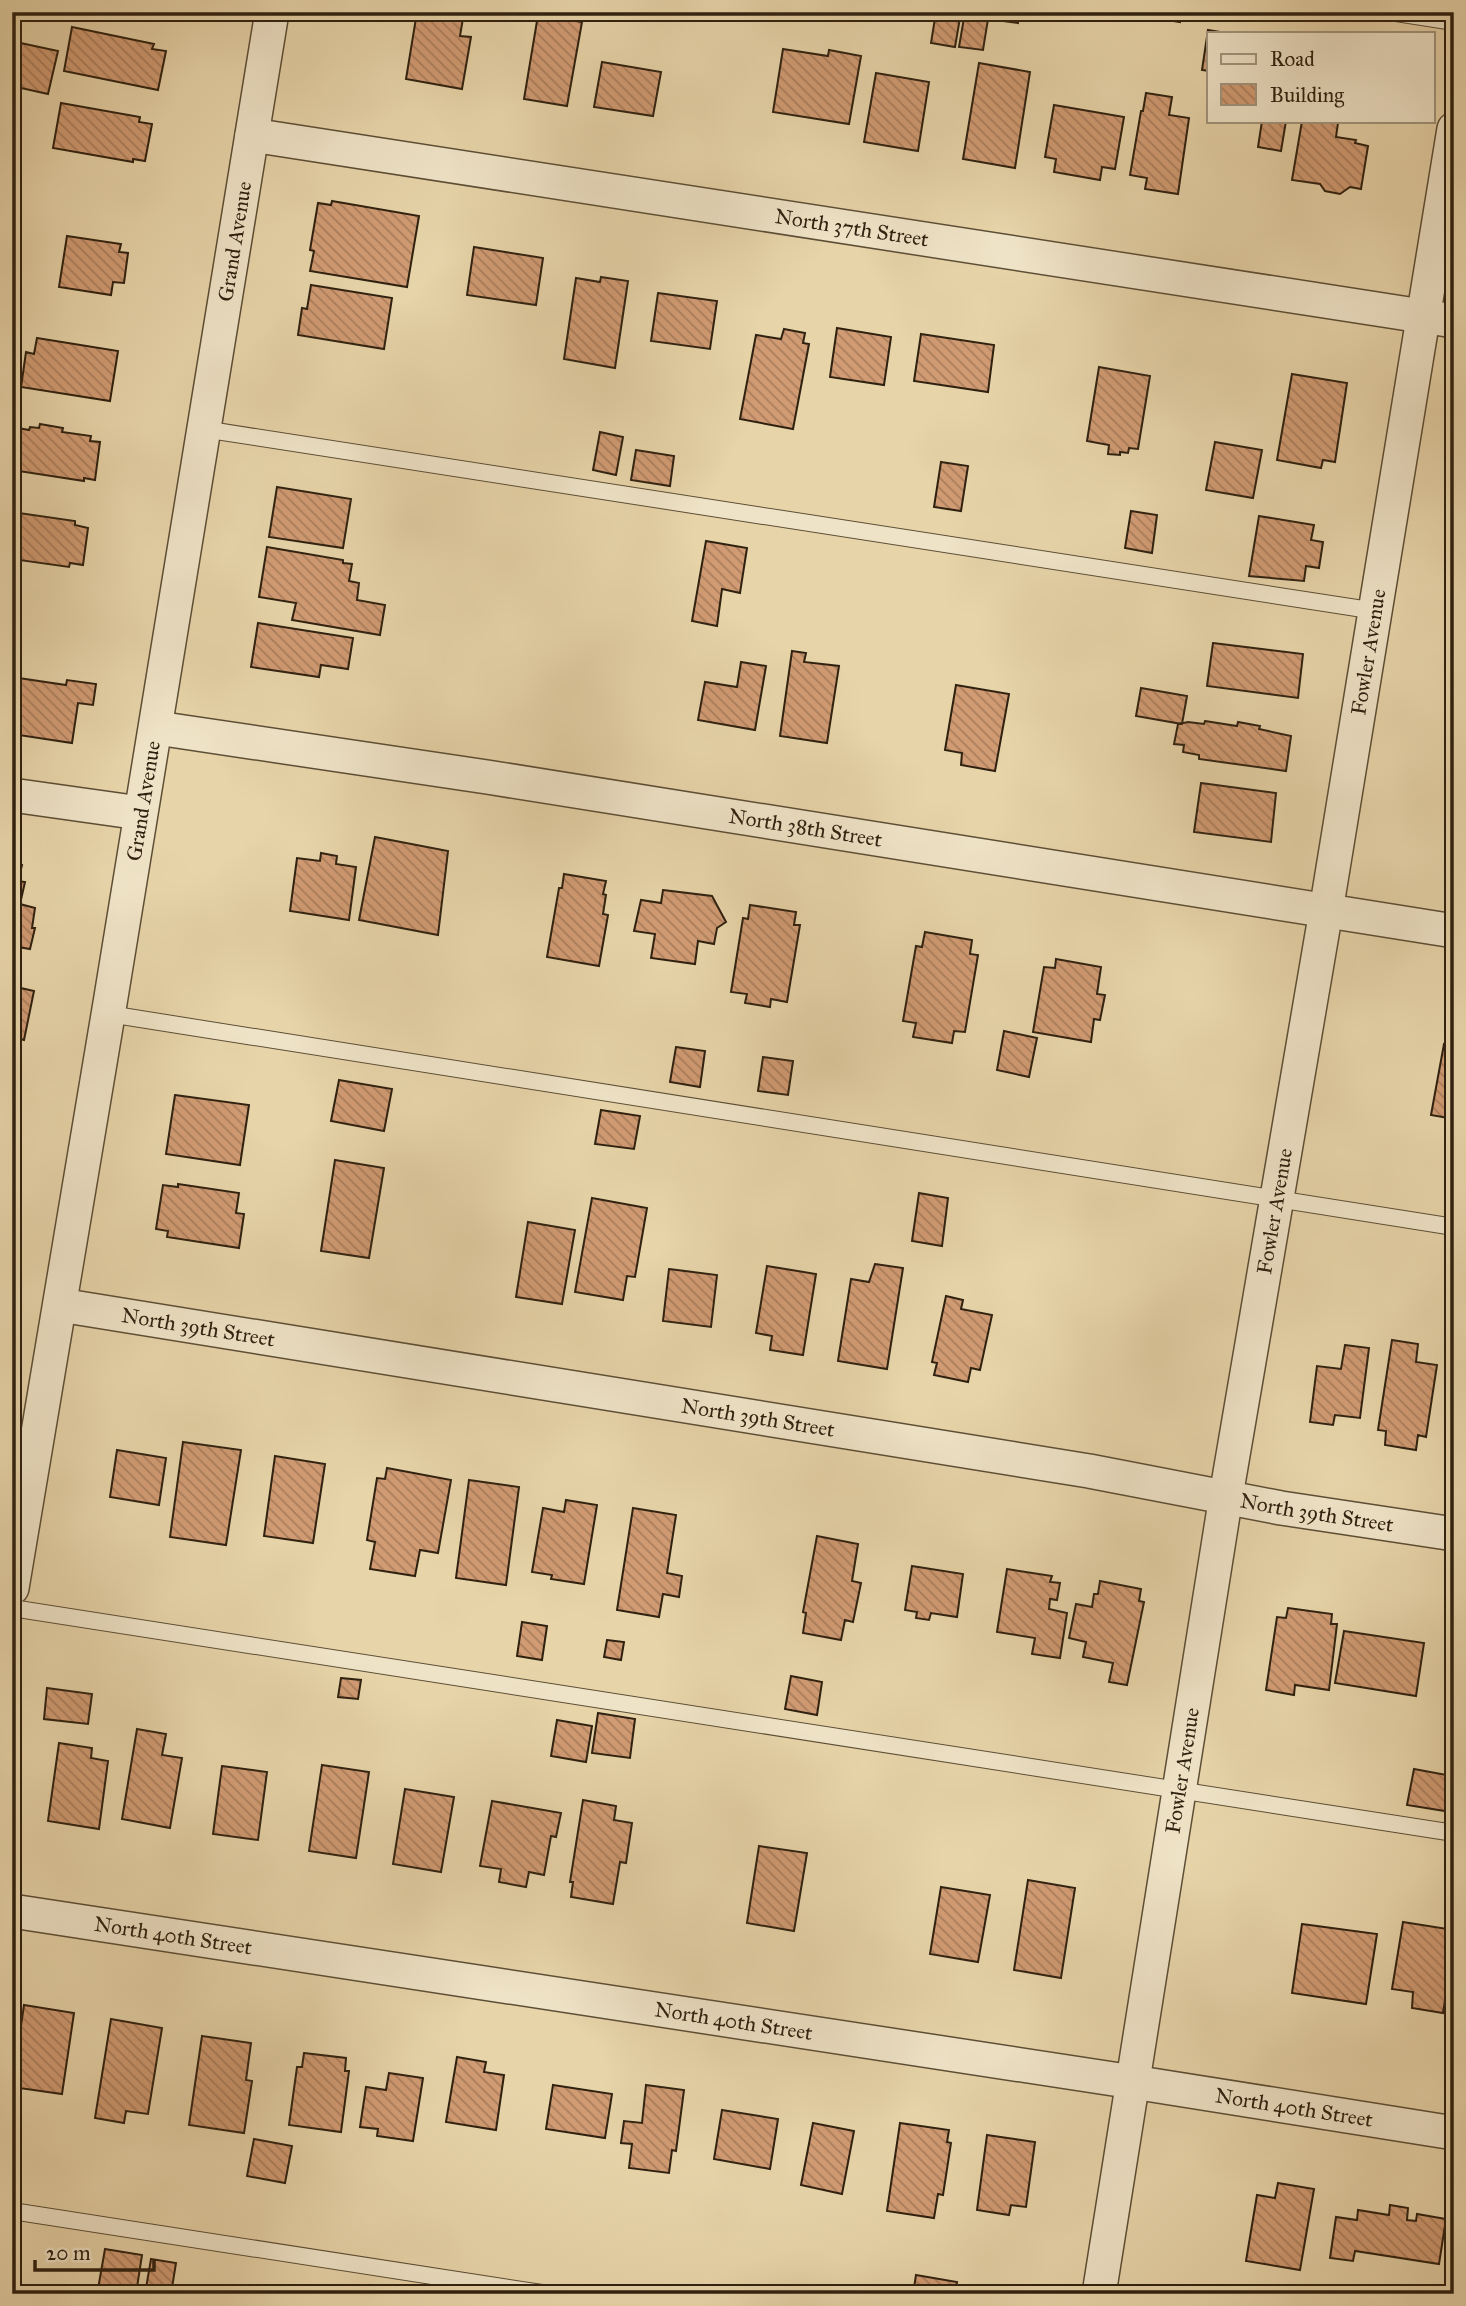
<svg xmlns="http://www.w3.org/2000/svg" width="1466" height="2306" viewBox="0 0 1466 2306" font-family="'IM FELL Great Primer',serif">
	<defs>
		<pattern id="building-back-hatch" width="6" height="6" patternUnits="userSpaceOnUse" patternTransform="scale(1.75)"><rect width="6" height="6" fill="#d19b73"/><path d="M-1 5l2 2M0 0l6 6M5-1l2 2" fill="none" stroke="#aa7e5d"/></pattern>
	</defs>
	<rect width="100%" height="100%" fill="#e7d4a9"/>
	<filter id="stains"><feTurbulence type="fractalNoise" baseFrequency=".00286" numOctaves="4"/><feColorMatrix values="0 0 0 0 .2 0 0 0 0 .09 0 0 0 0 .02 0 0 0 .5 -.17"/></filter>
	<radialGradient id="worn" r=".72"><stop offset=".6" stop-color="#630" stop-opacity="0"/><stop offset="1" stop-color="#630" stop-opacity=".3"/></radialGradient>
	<path fill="url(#building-back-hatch)" stroke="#2f2110" stroke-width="2" d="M417 12H464L460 36 471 37 462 89 406 79Z
		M936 12H961L955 47 931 43Z
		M965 12H1019L1018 23 988 19 983 50 959 47Z
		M1062 12H1096L1095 17Z
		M1150 12H1181L1180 22 1149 17Z
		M538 15 582 22 567 106 524 99Z
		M72 27 154 44 152 49 166 51 158 90 64 71Z
		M1208 30 1226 33H1209V71L1202 70Z
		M16 42 58 51 48 94 12 86V61Z
		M783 49 828 56 829 50 861 56 849 124 773 112Z
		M602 62 661 72 653 116 594 107Z
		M979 63 1030 72 1015 168 963 159Z
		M876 73 929 82 918 151 864 142Z
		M1146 93 1172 97 1169 115 1189 118 1178 194 1145 189 1147 178 1130 175 1141 111H1143Z
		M61 103 140 117 139 122 152 124 145 161 133 159V162L53 148Z
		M1054 105 1124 117 1115 169 1102 167 1100 180 1054 172 1056 159 1045 157Z
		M1262 121H1286L1281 151 1258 147Z
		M1302 121 1338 123 1336 137 1356 140 1355 143 1368 146 1361 189 1350 187 1340 194 1325 191 1320 184 1292 180Z
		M332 201 419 216 407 287 310 271 314 251 310 250 318 203 331 205Z
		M67 236 121 244 119 252 128 253 124 283 113 282 111 295 59 287Z
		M474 247 543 258 536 305 467 295Z
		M601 277 628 281 615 368 564 359 576 278 600 282Z
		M311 285 392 298 384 349 298 335 302 308 307 309Z
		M658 293 717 301 710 349 651 341Z
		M837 328 891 337 884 385 830 377Z
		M784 329 805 333 803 343 809 344 793 429 740 419 756 335 781 339Z
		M921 334 994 345 988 392 914 381Z
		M37 338 118 351 110 401 21 387 26 352 34 354Z
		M1099 367 1150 376 1138 449 1129 448 1128 453 1120 452V455L1108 454 1109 445 1087 441Z
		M1292 374 1347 383 1335 462 1323 460 1321 468 1277 460Z
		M12 388 19 389 14 426H12Z
		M40 424 63 428 62 432 91 436 90 441 100 442 95 480 84 478V481L12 470 18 428 29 430 30 427 39 428Z
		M600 432 623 437 616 475 593 470Z
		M1215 442 1262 450 1253 498 1206 490Z
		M636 450 674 456 670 486 631 480Z
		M941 462 968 466 961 511 934 507Z
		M277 487 351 499 343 548 269 537Z
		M1131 511 1157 515 1152 553 1125 548Z
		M12 512 75 521V525L88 528 83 565 70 563 69 567 12 559Z
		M1259 516 1314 525 1311 540 1323 542 1319 568 1306 566 1304 581 1249 576Z
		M706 541 747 548 740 593 722 589 717 626 692 621Z
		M267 547 343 560V563L352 564 349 581 359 583 357 600 385 605 380 635 292 620 296 603 259 597Z
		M258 623 353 638 348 669 321 665 319 677 251 667Z
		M1213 643 1303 654 1298 698 1207 686Z
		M792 651 806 653 804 662 839 666 827 743 780 736Z
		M741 662 766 666 755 730 698 720 705 682 737 687Z
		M12 677 66 685 67 680 96 684 93 705 78 703 72 743 12 734Z
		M956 685 1009 694 995 771 961 765 962 753 945 750Z
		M1141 688 1187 696 1182 724 1136 716Z
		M1205 721 1237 726 1238 722 1260 726 1259 729 1291 736 1286 771 1199 759V755L1183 752 1184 745 1174 744 1178 724 1188 722 1204 724Z
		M1201 783 1276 793 1271 842 1194 832Z
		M375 837 448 851 438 935 359 920Z
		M321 853 337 856 336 864 356 867 349 920 290 911 297 858 320 861Z
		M12 863 22 865 18 881 25 882 20 904 35 908 32 928H35L30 949 12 946Z
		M564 874 606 881 603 894 606 895 603 914 608 915 599 966 547 957 559 888H562Z
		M663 890 712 896 726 922 717 928 714 944 698 941 695 964 651 958 655 934 634 931 641 900 661 903Z
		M750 905 796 912 794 925H800L787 1002 771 999 770 1007 745 1003 747 994 731 992 743 918 748 919Z
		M925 932 972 940 970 954 978 955 965 1032 954 1031 952 1043 913 1037 916 1023 903 1021 916 946 922 947Z
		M1056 959 1101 967 1097 994 1105 995 1100 1020 1094 1019 1091 1042 1033 1032 1044 967 1055 968Z
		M12 986 34 991 24 1040 12 1037Z
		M1452 1025 1454 1026V1119L1431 1115 1444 1044 1449 1045Z
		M1004 1031 1037 1038 1029 1077 997 1070Z
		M676 1047 705 1051 700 1087 670 1082Z
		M763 1057 793 1061 788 1095 758 1091Z
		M339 1080 392 1089 384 1131 331 1121Z
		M175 1095 249 1105 240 1165 166 1154Z
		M601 1110 640 1116 634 1149 595 1144Z
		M335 1160 384 1168 369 1258 321 1251Z
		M178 1184 239 1193 236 1213 244 1214 239 1248 167 1237 168 1231 156 1229 163 1185 178 1187Z
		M919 1193 948 1198 942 1246 912 1241Z
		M592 1198 647 1208 635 1277 627 1276 623 1300 575 1292Z
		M528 1222 575 1230 562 1304 516 1297Z
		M875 1264 903 1268 887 1369 838 1361 851 1279 869 1282Z
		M767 1266 816 1274 803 1355 770 1350 772 1336 756 1333Z
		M669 1269 717 1275 711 1327 663 1321Z
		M946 1296 963 1300 961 1309 992 1315 980 1370 971 1368 968 1382 934 1375 937 1363 932 1362Z
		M1392 1340 1418 1344 1416 1362 1437 1365 1426 1437 1418 1435 1416 1450 1385 1445 1386 1431 1378 1430Z
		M1345 1345 1369 1348 1360 1418 1335 1415 1333 1425 1310 1422 1317 1366 1341 1369Z
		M183 1442 241 1450 226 1545 170 1537Z
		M117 1450 166 1458 159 1505 110 1497Z
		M275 1456 325 1464 313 1543 264 1536Z
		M387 1468 451 1480 438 1553 420 1550 415 1576 370 1569 375 1542 367 1540 377 1478 385 1479Z
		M469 1480 519 1487 506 1585 456 1578Z
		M566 1500 597 1505 584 1584 551 1579 552 1575 532 1572 543 1508 564 1512Z
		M633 1508 676 1515 667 1573 682 1576 679 1597 663 1594 659 1617 617 1610Z
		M817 1536 858 1544 852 1581 861 1583 853 1622 845 1620 841 1640 803 1633 806 1613 803 1612Z
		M912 1566 963 1574 957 1617 931 1613 929 1620 916 1618 917 1612 905 1610Z
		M1007 1569 1052 1576 1050 1582 1060 1583 1057 1600 1050 1599 1049 1609 1067 1613 1060 1658 1032 1654 1035 1638 997 1632Z
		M1100 1581 1141 1589 1139 1601 1144 1602 1127 1685 1109 1682 1113 1663 1083 1657 1086 1642 1069 1638 1076 1604 1092 1607 1094 1594H1098Z
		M1288 1608 1332 1614 1331 1624H1337L1329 1690 1295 1685 1294 1695 1266 1690 1277 1617 1286 1618Z
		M522 1622 547 1626 542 1660 517 1656Z
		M1344 1631 1424 1643 1416 1696 1335 1683Z
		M607 1640 624 1642 621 1660 604 1657Z
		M791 1676 822 1682 817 1715 785 1709Z
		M341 1678 361 1680 358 1699 338 1697Z
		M47 1688 92 1694 88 1724 44 1719Z
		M598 1713 635 1719 630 1758 592 1753Z
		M557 1720 592 1726 586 1762 551 1756Z
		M137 1729 166 1734 162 1755 182 1758 170 1828 122 1819Z
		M59 1743 92 1748 91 1758 108 1761 99 1829 48 1821Z
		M322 1765 369 1772 356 1858 309 1851Z
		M222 1766 267 1772 258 1840 213 1834Z
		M1414 1769 1452 1776 1445 1811 1407 1805Z
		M405 1789 454 1797 441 1872 393 1864Z
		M583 1800 616 1806 614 1820 632 1823 626 1863 620 1862 613 1904 571 1897 573 1882H570Z
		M492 1801 561 1813 556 1837 551 1836 544 1875 529 1872 526 1887 499 1882 501 1869 480 1866Z
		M759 1846 807 1853 794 1931 747 1923Z
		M1028 1880 1075 1888 1061 1978 1014 1970Z
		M941 1887 990 1895 978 1962 930 1954Z
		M1403 1922 1454 1930V1943L1443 2013 1412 2008 1413 1992 1392 1989Z
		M1302 1924 1377 1934 1366 2004 1292 1993Z
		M24 2005 74 2013 62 2094 12 2087V2059L16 2060Z
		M111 2019 162 2028 148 2114 126 2111 124 2123 95 2118Z
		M202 2036 251 2043 246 2080 252 2081 244 2133 189 2125Z
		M304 2053 346 2058 345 2071H349L341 2132 289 2125 297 2067H302Z
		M457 2057 486 2062 484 2072 504 2075 496 2130 446 2122Z
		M389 2073 423 2078 413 2141 377 2136 378 2129 360 2127 366 2087 386 2090Z
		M553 2085 612 2094 605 2138 546 2129Z
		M646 2085 684 2090 676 2151 672 2150 669 2173 629 2168 632 2144 621 2143 624 2121 642 2123Z
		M722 2110 778 2119 770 2169 714 2159Z
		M813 2123 854 2131 842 2194 801 2185Z
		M900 2123 949 2130 947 2142 951 2143 943 2195 938 2194 934 2218 887 2211Z
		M987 2135 1035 2142 1026 2207 1011 2205 1009 2215 977 2210Z
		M254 2139 292 2146 285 2183 247 2176Z
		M1278 2183 1314 2189 1300 2270 1246 2261 1257 2195 1275 2198Z
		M1390 2205 1408 2208 1407 2220 1416 2221 1417 2214 1446 2219 1439 2264 1355 2251 1353 2261 1330 2258 1336 2217 1357 2220 1358 2210 1389 2215Z
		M105 2249 142 2255 136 2294 98 2289Z
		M151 2259 176 2263 171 2294H145Z
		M916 2275 957 2282 955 2294H913Z
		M370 2285 413 2293V2294H369Z
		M994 2288 1027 2294H993Z"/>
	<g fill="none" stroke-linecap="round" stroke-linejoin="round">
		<defs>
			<path id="lane" d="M1390 12 1454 22
				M203 429 1376 611
				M109 1014 1454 1227
				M12 1608 1454 1833
				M12 2211 548 2294"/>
			<g id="street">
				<path id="s1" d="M252 135 1454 321"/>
				<path id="s2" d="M157 728 487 777 1454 931"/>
				<path d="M12 795 140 813"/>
				<path id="s3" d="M60 1305 1089 1471 1281 1508 1454 1534"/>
				<path id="s4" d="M12 1588C101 1063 187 538 272 12"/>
				<path id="s5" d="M12 1911 1133 2082 1454 2133"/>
				<path id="s6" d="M1099 2294 1226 1496 1326 911 1454 129"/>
			</g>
		</defs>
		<use href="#lane" stroke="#5d4e36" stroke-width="18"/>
		<use href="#street" stroke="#5d4e36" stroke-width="36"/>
		<use href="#lane" stroke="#efe3c7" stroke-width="16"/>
		<use href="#street" stroke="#efe3c7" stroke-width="33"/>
	</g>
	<g text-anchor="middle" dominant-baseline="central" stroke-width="5" stroke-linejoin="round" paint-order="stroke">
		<g font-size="21" fill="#2f2110" stroke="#efe3c7">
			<text stroke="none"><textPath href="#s1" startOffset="607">North 37th Street</textPath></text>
			<text stroke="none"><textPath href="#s4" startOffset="1365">Grand Avenue</textPath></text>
			<text stroke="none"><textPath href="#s6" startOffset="1664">Fowler Avenue</textPath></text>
			<text stroke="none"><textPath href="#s4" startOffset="798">Grand Avenue</textPath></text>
			<text stroke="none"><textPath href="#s2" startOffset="656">North 38th Street</textPath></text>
			<text stroke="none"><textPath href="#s6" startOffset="1097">Fowler Avenue</textPath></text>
			<text stroke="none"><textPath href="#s3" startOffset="140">North 39th Street</textPath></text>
			<text stroke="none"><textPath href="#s3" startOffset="707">North 39th Street</textPath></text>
			<text stroke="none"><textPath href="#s3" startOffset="1274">North 39th Street</textPath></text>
			<text stroke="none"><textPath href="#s6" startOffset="530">Fowler Avenue</textPath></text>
			<text stroke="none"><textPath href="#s5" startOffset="163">North 40th Street</textPath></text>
			<text stroke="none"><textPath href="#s5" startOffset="730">North 40th Street</textPath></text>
			<text stroke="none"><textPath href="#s5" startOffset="1297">North 40th Street</textPath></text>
		</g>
	</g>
	<rect width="1466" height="2306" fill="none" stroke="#e7d4a9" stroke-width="42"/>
	<rect x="14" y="14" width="1438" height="2278" fill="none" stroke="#2f2110" stroke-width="3.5"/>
	<rect x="21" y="21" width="1424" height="2264" fill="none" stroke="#2f2110" stroke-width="2"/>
	<rect x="1207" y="32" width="228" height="91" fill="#efe3c7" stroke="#a2957e" stroke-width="2"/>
	<rect x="1221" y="54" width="35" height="10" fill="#efe3c7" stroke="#a2957e" stroke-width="2"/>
	<text x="1270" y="66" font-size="21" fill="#2f2110">Road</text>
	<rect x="1221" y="84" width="35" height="21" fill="url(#building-back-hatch)" stroke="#a2957e" stroke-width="2"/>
	<text x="1270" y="102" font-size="21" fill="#2f2110">Building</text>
	<path d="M35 2260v10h119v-10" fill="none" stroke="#2f2110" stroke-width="3.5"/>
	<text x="46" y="2260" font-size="21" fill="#2f2110" stroke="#efe3c7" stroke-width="5" paint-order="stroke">20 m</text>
	<rect width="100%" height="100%" filter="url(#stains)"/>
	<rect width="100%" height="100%" fill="url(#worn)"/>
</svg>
